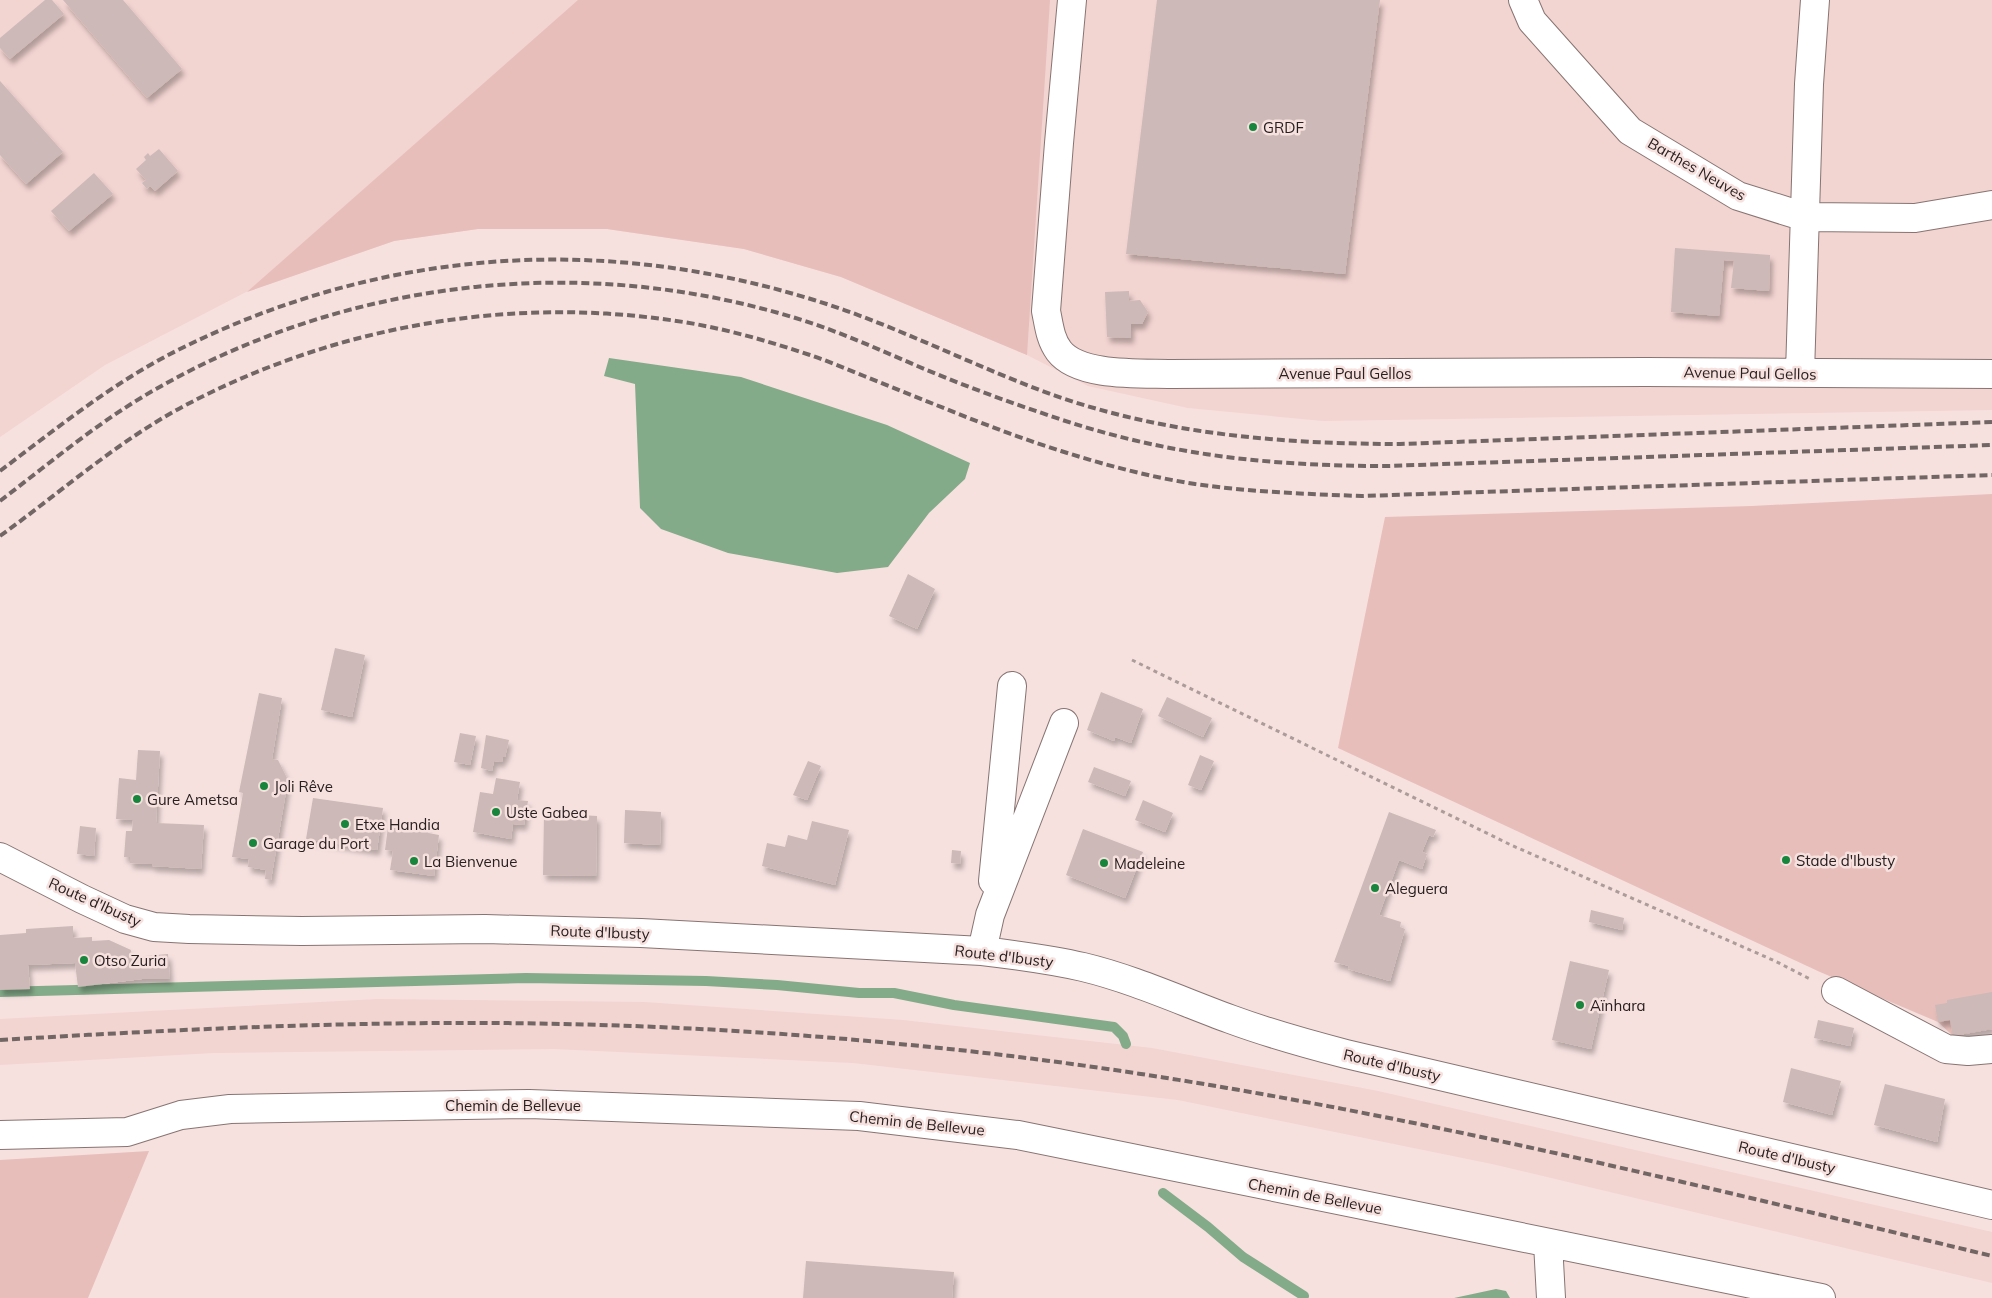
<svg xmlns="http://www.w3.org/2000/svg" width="1992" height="1298" viewBox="0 0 1992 1298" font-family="Mulish,sans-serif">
	<defs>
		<filter id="shadow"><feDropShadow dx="3" dy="5.5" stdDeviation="2.5" flood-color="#0004"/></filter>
	</defs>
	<rect width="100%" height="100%" fill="#f6e1df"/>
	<path fill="#f2d4d1" d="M0 0H1992V410L1323 421 1188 408 1088 386 1027 355 841 277 744 249 607 229H478L394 241 246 292 105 365 0 437Z
		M378 999 644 1002 903 1020 1152 1048 1378 1091 1992 1232V1283L1492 1164 1178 1100 853 1063 554 1049 213 1053 0 1065V1019Z"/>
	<path fill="#e7beba" d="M578 0H1050L1027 355 841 277 744 249 607 229H478L394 241 247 292Z
		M1992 494V1029L1953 1036 1938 1022 1820 972 1338 748 1385 517 1752 506Z
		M149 1151 88 1298H0V1160Z"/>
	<path fill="#84ab89" d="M609 358 741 377 887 425 970 463 965 479 929 513 888 567 837 573 728 553 661 529 640 508 635 384 604 376Z
		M1496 1289 1506 1291 1510 1298H1454Z"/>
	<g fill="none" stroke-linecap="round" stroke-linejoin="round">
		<path stroke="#84ab89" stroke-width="10" d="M0 992 526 978 706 981 777 985 859 993H894L954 1005 1114 1027 1123 1036 1126 1044
			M1163 1193 1208 1227 1243 1257 1304 1296"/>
	</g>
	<path fill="#cdb9b7" filter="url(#shadow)" d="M45 0H52L64 14 10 59 0 48V38Z
		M63 0H123L182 69 147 98Z
		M1157 0H1380L1345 274 1126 254Z
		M0 81 63 152 26 184 0 155Z
		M159 149 178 171 155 191 150 186 147 189 142 183 146 180 136 169 146 160 144 157 148 153 150 156Z
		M94 173 113 194 69 231 51 211Z
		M1675 248 1770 255 1769 291 1731 288 1734 261 1724 260 1719 316 1671 312Z
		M1129 291V301L1140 300 1148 312 1142 324H1131V338L1107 337 1105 292Z
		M908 574 935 589 917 629 889 616Z
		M335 648 365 655 352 717 321 710Z
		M1101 692 1143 709 1131 743 1115 737 1114 741 1087 730Z
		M259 693 282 698 272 759 278 760 288 780 271 880 265 879 266 870 248 867 249 859 232 857 243 793 239 792Z
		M1167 697 1212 718 1203 737 1158 716Z
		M460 733 476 736 470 765 454 762Z
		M486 735 509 740 505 757H503L502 762 494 761 492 771 481 768Z
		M138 750 160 751 156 823 204 825 201 869 152 866V864L130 863V857H124L126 831H132L133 820 116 819 119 778 136 780Z
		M1200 755 1214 761 1201 790 1188 785Z
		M808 761 821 766 807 800 793 795Z
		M1094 767 1131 781 1125 796 1088 782Z
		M496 778 520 782 517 800 528 801 524 825 513 824 511 839 473 832 480 792 493 794Z
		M313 798 383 808 377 850 306 839Z
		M1143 800 1173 813 1165 832 1135 820Z
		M625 810 661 812 660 845 624 843Z
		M1389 812 1436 830 1433 837 1429 835 1422 852 1427 854 1422 869 1399 860 1379 915 1401 922 1400 927 1405 929 1390 981 1348 969 1349 966 1334 962Z
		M544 813 597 816 596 876 543 875Z
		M812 821 849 830 835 885 762 866 767 843 785 847 788 835 807 840Z
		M80 826 96 828 94 856 77 854Z
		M388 827 418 831 419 827 428 828V833L439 835 434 876 390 870 393 851 385 850Z
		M1083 829 1143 852 1125 898 1066 875Z
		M952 850 961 851 960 864 951 863Z
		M1591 910 1624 918 1622 930 1589 922Z
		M73 926V938L92 937V941L109 940 131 950 132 957 168 954 170 979H142L78 987 75 963 28 965 30 989 0 990V935L26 933V929Z
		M1570 961 1609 970 1591 1049 1552 1040Z
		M1992 992V1029L1953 1036 1950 1020 1938 1022 1935 1005 1947 1003V1000Z
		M1818 1020 1854 1028 1850 1046 1814 1038Z
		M1791 1068 1841 1081 1832 1115 1783 1102Z
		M1885 1084 1945 1099 1937 1142 1874 1125Z
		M806 1261 954 1272 952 1298H803Z"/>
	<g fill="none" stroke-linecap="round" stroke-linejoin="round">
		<defs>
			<path id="minor" d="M1072 0 1059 143 1046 311C1049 325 1050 339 1059 351 1079 377 1141 373 1171 374L1646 372 1992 374
				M1523 0 1532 21 1630 131 1738 196 1805 217 1915 218 1992 205
				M1800 373 1809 84 1815 0
				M0 857 82 899 125 919 154 927 189 929 302 931 485 929 641 933 982 951C1016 955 1049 959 1083 967 1133 979 1181 1001 1230 1019 1268 1033 1307 1044 1346 1054L1992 1205
				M993 881 1012 686
				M982 951 990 915 1064 723
				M1836 991 1946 1049 1968 1051 1992 1049
				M0 1135 127 1132 181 1115 230 1109 529 1104 859 1116 1018 1135 1821 1298
				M1548 1243 1551 1298"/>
		</defs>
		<use href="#minor" stroke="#877472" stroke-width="30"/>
		<path stroke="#ab9b99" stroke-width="3" stroke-dasharray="4 4" stroke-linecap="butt" d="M1132 660 1511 845 1775 961 1810 979"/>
		<use href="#minor" stroke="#fff" stroke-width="28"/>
		<path stroke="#726664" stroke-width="4" stroke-dasharray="8 4" stroke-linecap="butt" d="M0 471C57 428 114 382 178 350 380 249 599 233 814 300 899 326 978 369 1062 398 1171 435 1286 444 1400 444L1992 422
			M0 501C51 462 101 420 156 389 352 277 590 252 805 321 842 333 878 349 915 365 955 382 997 398 1039 412 1157 454 1262 466 1387 466L1992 445
			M0 536C61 492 118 441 184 406 329 329 499 297 662 319 713 325 762 339 810 355 828 361 846 369 864 376 930 402 994 430 1061 451 1105 465 1150 477 1195 484 1250 492 1306 494 1362 496L1992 475
			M0 1040C165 1030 330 1022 496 1023 634 1024 772 1031 910 1045 1276 1080 1635 1170 1992 1256"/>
	</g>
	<g fill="#18853c" stroke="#f6e1df" stroke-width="2">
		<circle cx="1253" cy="127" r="5"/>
		<circle cx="264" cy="786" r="5"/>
		<circle cx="137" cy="799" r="5"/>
		<circle cx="496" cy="812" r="5"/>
		<circle cx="345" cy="824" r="5"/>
		<circle cx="253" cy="843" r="5"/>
		<circle cx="1786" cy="860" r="5"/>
		<circle cx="414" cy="861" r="5"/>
		<circle cx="1104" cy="863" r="5"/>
		<circle cx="1375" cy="888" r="5"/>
		<circle cx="84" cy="960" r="5"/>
		<circle cx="1580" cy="1005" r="5"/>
	</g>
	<g text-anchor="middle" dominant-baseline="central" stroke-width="5" stroke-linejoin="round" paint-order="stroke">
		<g font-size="15" fill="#28201f" stroke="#f6e1df" text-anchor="start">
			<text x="1263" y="127">GRDF</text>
			<text x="274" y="786">Joli Rêve</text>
			<text x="147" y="799">Gure Ametsa</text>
			<text x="506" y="812">Uste Gabea</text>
			<text x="355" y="824">Etxe Handia</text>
			<text x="263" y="843">Garage du Port</text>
			<text x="1796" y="860">Stade d'Ibusty</text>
			<text x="424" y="861">La Bienvenue</text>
			<text x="1114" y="863">Madeleine</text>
			<text x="1385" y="888">Aleguera</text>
			<text x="94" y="960">Otso Zuria</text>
			<text x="1590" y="1005">Aïnhara</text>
		</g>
		<g font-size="15" fill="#28201f" stroke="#f6e1df">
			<text transform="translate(1697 169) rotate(30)">Barthes Neuves</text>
			<text x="1345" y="373">Avenue Paul Gellos</text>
			<text transform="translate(1750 373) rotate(1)">Avenue Paul Gellos</text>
			<text transform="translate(95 902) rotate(24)">Route d'Ibusty</text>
			<text transform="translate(600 932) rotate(2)">Route d'Ibusty</text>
			<text transform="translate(1004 956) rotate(7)">Route d'Ibusty</text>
			<text transform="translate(1392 1065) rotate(13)">Route d'Ibusty</text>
			<text x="513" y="1105">Chemin de Bellevue</text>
			<text transform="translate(917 1123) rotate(6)">Chemin de Bellevue</text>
			<text transform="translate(1787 1157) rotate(13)">Route d'Ibusty</text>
			<text transform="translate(1315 1196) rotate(11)">Chemin de Bellevue</text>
		</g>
	</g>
</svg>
